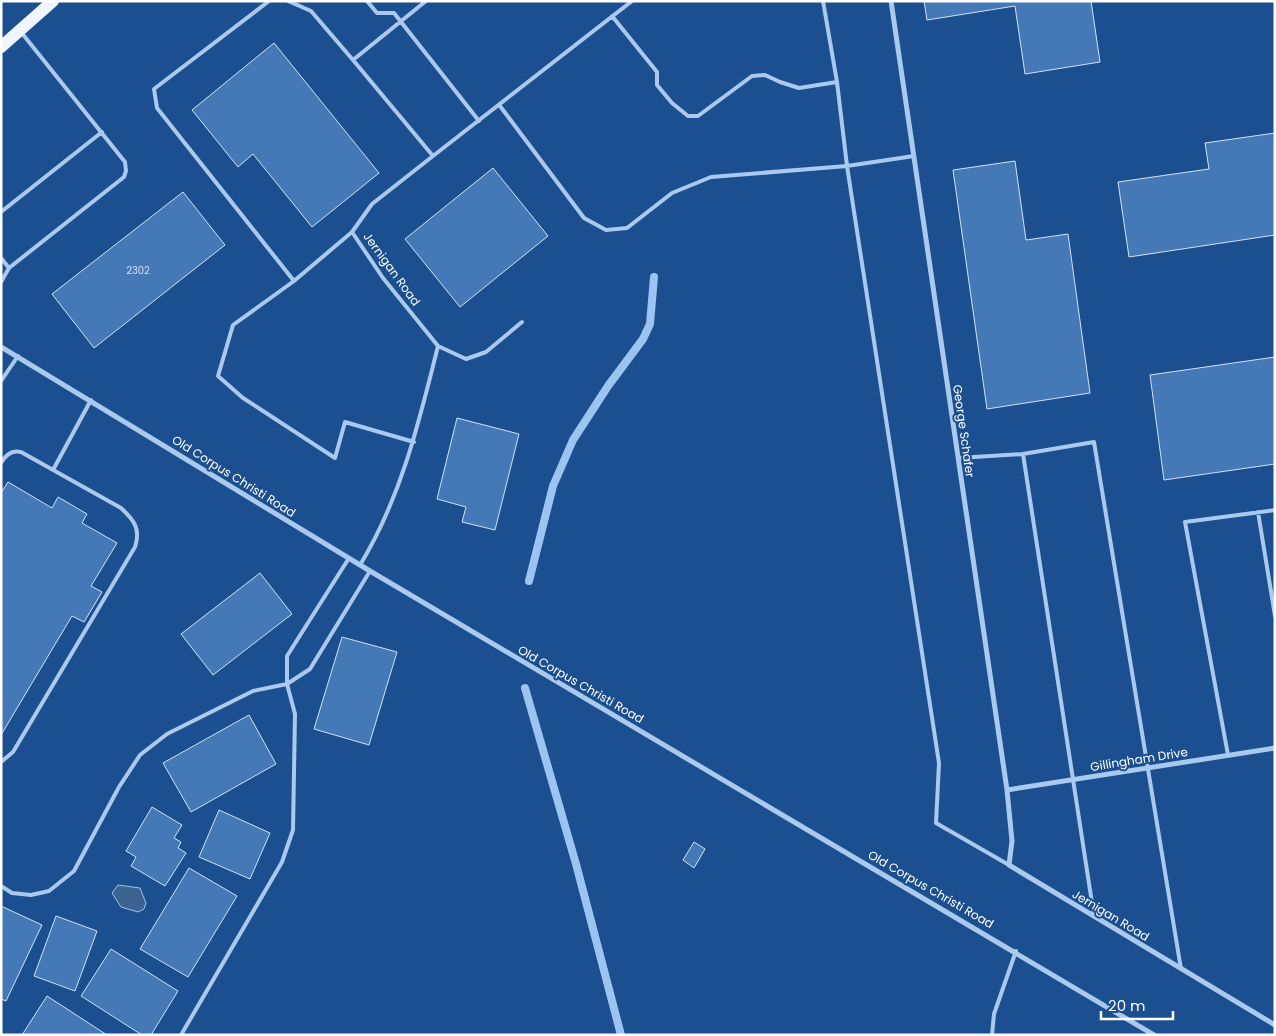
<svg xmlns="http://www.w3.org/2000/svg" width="1276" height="1036" viewBox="0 0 1276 1036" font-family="Poppins,sans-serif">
	<rect width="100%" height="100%" fill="#1b4f8f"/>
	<path fill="#3c6290" stroke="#9cc4f0" d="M118 885 140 888 146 903 144 909 138 912 121 907 112 893Z"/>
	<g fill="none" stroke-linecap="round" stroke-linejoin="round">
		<path stroke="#9cc4f0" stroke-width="8" d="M529 581 553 486 573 440 608 386 643 339 650 324 654 277
			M525 688 576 864 621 1035"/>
	</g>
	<path fill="#4478b7" stroke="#cfe3fa" d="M924 1H1091L1100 62 1025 74 1015 6 927 20Z
		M274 43 379 173 312 227 253 154 238 167 192 110Z
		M1275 133V235L1129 257 1118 182 1209 169 1205 143Z
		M1015 161 1026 240 1068 234 1090 393 987 409 953 170Z
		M493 168 548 236 460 307 405 239Z
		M183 192 225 245 94 348 52 294Z
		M1275 357V464L1164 480 1150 375Z
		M457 418 519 434 495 530 462 522 466 507 437 499Z
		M8 482 52 508 58 497 87 514 82 523 117 543 91 586 102 592 84 622 72 616 1 735V493Z
		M260 573 292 614 213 675 181 634Z
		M342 637 397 652 369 745 314 729Z
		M249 715 276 764 191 812 163 763Z
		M152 807 182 825 174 838 181 842 178 848 186 853 165 886 131 866 136 857 126 851Z
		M219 810 270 833 250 879 199 857Z
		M694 842 705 849 694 868 683 860Z
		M189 868 237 896 188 977 140 949Z
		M1 906 42 925 6 1001 1 999Z
		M56 916 97 931 75 991 34 976Z
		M111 949 178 991 151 1035H142L81 996Z
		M47 996 107 1035H22Z"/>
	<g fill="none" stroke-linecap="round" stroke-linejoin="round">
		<path stroke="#a9c9ee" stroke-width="4" d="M269 1 154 89 157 108 294 281 352 232
			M288 1 311 11 353 60
			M367 1 377 13H394L479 121
			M823 1 837 82
			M500 106 584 218 606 230 627 228 672 193 711 177 847 166 837 82 799 88 780 82 765 75 752 76 698 116H688L672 103 657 85V72L612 16
			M433 156 632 1
			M914 156 847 166 939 763 936 823 1009 865
			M1 212 102 132
			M1 258 9 268
			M294 281 233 325 218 376 243 398 335 458 345 422 414 442
			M1 282 9 268 124 177 126 171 125 162 21 32
			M438 346 466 359 486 352 522 322
			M1 381 18 356
			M1023 454 1094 916
			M958 458 1023 454 1094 442 1181 969
			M1 463C6 455 11 450 21 452L121 508C134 520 141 529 135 547L13 752 1 762
			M53 470 91 400
			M1258 512 1275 616
			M360 565C401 498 419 422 438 346L383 278 352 232 372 204 433 156 353 60 426 1
			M1228 755 1185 522 1275 510
			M1 886 12 893 31 895 49 891 74 871 119 787 140 755 167 734 253 691 287 684 310 669 370 571
			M181 1035 282 862 293 830 295 714 287 684V656L349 558
			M992 1035 994 1014 1016 951"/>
		<path stroke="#a9c9ee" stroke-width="5" d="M891 1 1007 790 1012 841 1009 865 1275 1025
			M1 347 370 571 1154 1035
			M1007 790 1275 748"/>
		<path stroke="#f0f6ff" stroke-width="12" d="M1 47 53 1"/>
	</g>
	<g text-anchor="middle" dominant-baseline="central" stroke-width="4" stroke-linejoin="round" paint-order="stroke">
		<g font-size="10" fill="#d0dded">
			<text x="138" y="270">2302</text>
		</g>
		<g font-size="12" fill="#fff" stroke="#1b4f8f">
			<text transform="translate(392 269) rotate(54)">Jernigan Road</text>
			<text transform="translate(964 431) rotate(82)">George Schafer</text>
			<text transform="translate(234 476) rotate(32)">Old Corpus Christi Road</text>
			<text transform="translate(581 684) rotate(30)">Old Corpus Christi Road</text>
			<text transform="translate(1139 759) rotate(-9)">Gillingham Drive</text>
			<text transform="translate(931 889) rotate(30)">Old Corpus Christi Road</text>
			<text transform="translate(1111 915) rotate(31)">Jernigan Road</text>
		</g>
	</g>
	<rect width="1276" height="1036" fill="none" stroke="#ffffff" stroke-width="5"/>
	<path d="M1101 1011v8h72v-8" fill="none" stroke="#ffffff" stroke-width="2.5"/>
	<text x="1108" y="1011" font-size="15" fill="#ffffff" stroke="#1b4f8f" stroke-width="4" paint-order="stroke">20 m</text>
</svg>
